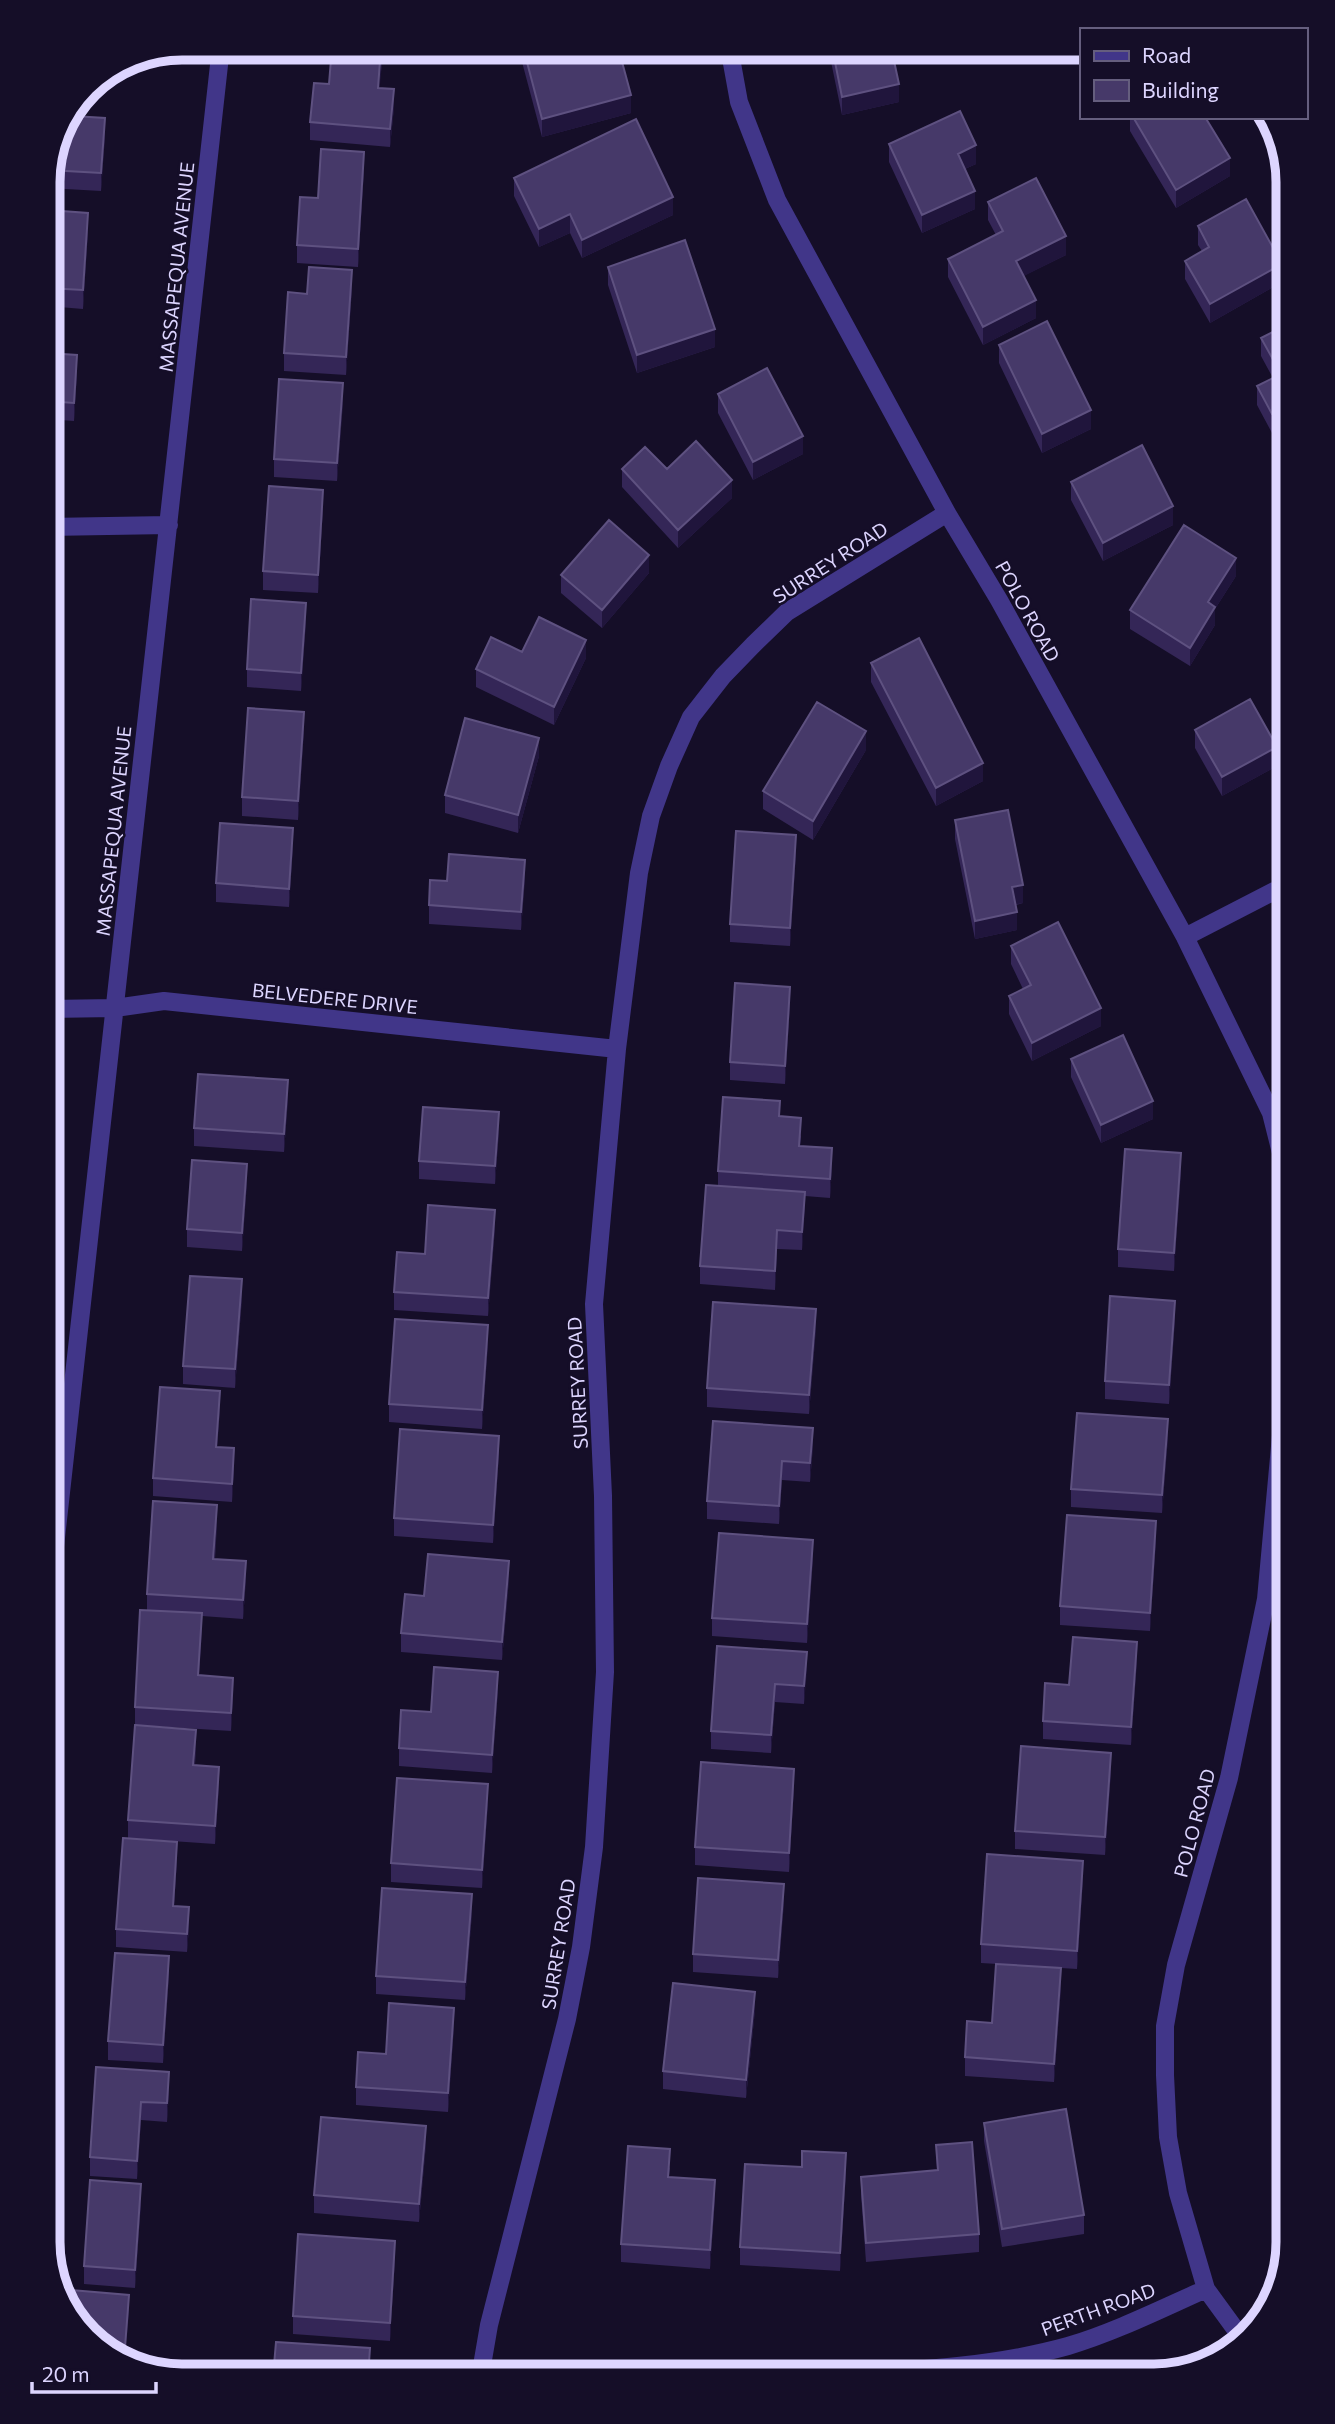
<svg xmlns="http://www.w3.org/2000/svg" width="1335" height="2424" viewBox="0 0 1335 2424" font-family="Commissioner,sans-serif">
	<rect width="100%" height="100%" fill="#150e28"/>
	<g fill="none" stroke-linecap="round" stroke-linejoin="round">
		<path stroke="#413689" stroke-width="18" d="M729 47 739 102 777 200 947 513 999 600 1185 937 1271 1113 1285 1169 1288 1196
			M47 527 169 525
			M1185 937 1288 884
			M47 1009 115 1008 164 1001 617 1049
			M47 1619 221 47
			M1241 2337 1206 2289 1178 2193 1168 2137 1165 2075V2026L1176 1965 1229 1778 1266 1599 1284 1403 1288 1304
			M480 2377 489 2325 567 2019 581 1947 594 1847 605 1672 603 1496 594 1304 617 1049 639 873 651 816 669 766 691 717 723 676 753 645 787 612 947 513
			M792 2377C884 2371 978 2371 1068 2346 1115 2332 1161 2309 1206 2289"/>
	</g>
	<path fill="#342657" d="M522 47H618L631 113 542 137 522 62Z
		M828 47H891L899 102 842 115Z
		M382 63 379 88 394 107 390 147 310 140V122L329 84Z
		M73 116 105 136 101 191 48 188V173Z
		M1130 117H1205L1230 176 1176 208 1130 131Z
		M889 144 976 164 965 169 975 209 922 233 889 162Z
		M364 170 358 267 297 263V245Z
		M514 178 673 215 582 258 570 233 539 247 514 196Z
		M988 202 1066 255 1023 276 1036 318 983 345 948 277V259L996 235 988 220Z
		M48 210 88 231 83 309 47 306Z
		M1198 226 1282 282 1210 323 1185 279V261L1202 251 1198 245Z
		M608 267 715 347 637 373 608 285Z
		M352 288 346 375 284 371V353L307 294Z
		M1288 324V424L1272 433 1257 405V386L1273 378 1261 356V338Z
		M999 345 1091 429 1042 453 999 363Z
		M47 353 77 373 74 421 47 419Z
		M718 394 803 454 753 480 718 413Z
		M343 402 337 481 274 477V459Z
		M622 469H667L732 498 678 548 622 487Z
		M1071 482 1173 525 1103 561 1071 500Z
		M323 508 318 593 263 590V571Z
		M649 573 602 628 561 593V575Z
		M1236 576 1215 609V625L1190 666 1130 629V610Z
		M306 621 301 691 247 687V669Z
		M522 652 586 658 554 725 476 687V669Z
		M871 663 983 781 936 806 871 682Z
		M1288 670V696L1285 689V671Z
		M304 730 298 820 242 816V797Z
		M1195 730 1277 766 1222 796 1195 748Z
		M866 750 813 840 763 809V791Z
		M539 756 518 833 445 813V795Z
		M955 820 1023 903 1016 905 1017 930 975 939 955 839Z
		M293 846 289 907 216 902V883Z
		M796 853 790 946 730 942V924Z
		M525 878 521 930 429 924V905L447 881Z
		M1011 946 1101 1026 1032 1061 1009 1014V996L1023 989 1011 964Z
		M790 1005 785 1084 730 1080V1062Z
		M1071 1059 1153 1119 1101 1143 1071 1077Z
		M288 1099 284 1152 194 1146V1128Z
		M780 1116 801 1136 800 1146 832 1167 830 1198 805 1196 802 1250 777 1249 775 1290 700 1284V1266L718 1186V1171Z
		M499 1131 495 1184 419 1179V1161Z
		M1181 1171 1174 1271 1118 1267V1249Z
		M247 1182 242 1251 187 1247V1229Z
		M495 1228 488 1316 394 1310V1292L425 1254Z
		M242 1298 235 1388 183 1384V1366Z
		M1175 1319 1169 1404 1105 1399V1381Z
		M816 1328 809 1414 707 1407V1388Z
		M488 1343 482 1429 389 1422V1404Z
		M220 1409 217 1447 234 1467 232 1502 153 1496V1478Z
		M1168 1437 1162 1513 1071 1507V1489Z
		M813 1446 810 1482 782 1480 779 1524 707 1519V1501Z
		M499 1454 493 1543 394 1536V1518Z
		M217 1524 215 1559 246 1579 243 1619 202 1616 199 1675 233 1696 231 1731 135 1725V1707L147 1610V1594Z
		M1156 1540 1150 1631 1060 1625V1606Z
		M813 1558 807 1643 712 1636V1618Z
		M509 1579 502 1660 401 1652V1633L424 1596Z
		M807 1652 804 1704 775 1702 771 1753 711 1749V1731Z
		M1137 1660 1131 1745 1043 1739V1721L1069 1685Z
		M498 1690 492 1773 399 1766V1748L431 1712Z
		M196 1748 195 1765 219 1785 215 1844 128 1838V1820Z
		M1111 1771 1105 1855 1015 1849V1831Z
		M794 1787 789 1872 695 1865V1847Z
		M488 1802 482 1888 391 1882V1863Z
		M177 1860 174 1906 189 1926 187 1952 116 1947V1929Z
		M1083 1879 1077 1969 981 1963V1944Z
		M784 1902 778 1978 693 1972V1954Z
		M472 1913 465 2000 376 1994V1976Z
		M1288 1918V1991H1284V1972Z
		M169 1975 163 2063 108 2060V2041Z
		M1061 1987 1054 2082 965 2076V2057L992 2023Z
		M1288 2004V2103L1279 2102V2084Z
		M755 2010 746 2098 663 2089V2071Z
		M454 2026 448 2112 356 2105V2087L386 2054Z
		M96 2067 169 2091 167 2122 141 2120 137 2179 90 2176V2157Z
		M984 2123 1084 2215V2234L1002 2247 984 2141Z
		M426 2144 419 2222 314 2213V2195Z
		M936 2145 979 2234V2252L866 2262 861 2195V2177L937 2171Z
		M1288 2150V2172L1287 2169V2151Z
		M670 2167 669 2177 715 2198 710 2269 621 2262V2244Z
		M846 2172 840 2271 740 2265V2247Z
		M141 2202 135 2288 84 2284V2266Z
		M395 2259 390 2341 293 2334V2316Z"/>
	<path fill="#20153c" d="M382 47V63L378 106V88Z
		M899 84V102L842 115V97Z
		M394 89V107L390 147V129Z
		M631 95V113L542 137V119Z
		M105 118V136L101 191V173Z
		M976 145V164L958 172V154Z
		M364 152V170L358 267V249Z
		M1230 158V176L1176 208V190Z
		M975 191V209L922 233V215Z
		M673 197V215L582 258V240Z
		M88 213V231L83 309V290Z
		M570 214V233L539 247V229Z
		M1066 236V255L1016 280V261Z
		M1282 264V282L1210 323V304Z
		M352 270V288L346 375V357Z
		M1036 300V318L983 345V327Z
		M715 329V347L637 373V355Z
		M77 355V373L74 421V403Z
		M343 383V402L337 481V463Z
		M1288 406V424L1272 433V414Z
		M1091 410V429L1042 453V434Z
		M803 436V454L753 480V462Z
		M732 480V498L678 548V530Z
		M323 490V508L318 593V575Z
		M1173 506V525L1103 561V543Z
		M649 555V573L602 628V610Z
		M1236 558V576L1215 609V625L1190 666V648L1208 602Z
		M306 603V621L301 691V673Z
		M586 640V658L554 725V707Z
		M304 712V730L298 820V801Z
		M866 731V750L813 840V821Z
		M539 738V756L518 833V815Z
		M1277 747V766L1222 796V777Z
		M983 763V781L936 806V788Z
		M293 828V846L289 907V889Z
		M796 835V853L790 946V928Z
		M525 860V878L521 930V912Z
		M1023 885V903L1012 905V887Z
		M1017 912V930L975 939V921Z
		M790 987V1005L785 1084V1066Z
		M1101 1008V1026L1032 1061V1043Z
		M288 1080V1099L284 1152V1134Z
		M1153 1101V1119L1101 1143V1125Z
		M499 1112V1131L495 1184V1166Z
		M832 1148V1167L830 1198V1179Z
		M1181 1153V1171L1174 1271V1253Z
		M247 1164V1182L242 1251V1233Z
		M805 1192V1210L802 1250V1232Z
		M495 1210V1228L488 1316V1298Z
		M777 1230V1249L775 1290V1271Z
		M242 1279V1298L235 1388V1369Z
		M1175 1301V1319L1169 1404V1385Z
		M816 1309V1328L809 1414V1395Z
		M488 1325V1343L482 1429V1410Z
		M220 1391V1409L216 1465V1447Z
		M1168 1419V1437L1162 1513V1495Z
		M813 1428V1446L810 1482V1463Z
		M499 1436V1454L493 1543V1525Z
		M234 1448V1467L232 1502V1484Z
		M782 1461V1480L779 1524V1506Z
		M217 1505V1524L213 1577V1559Z
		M1156 1521V1540L1150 1631V1613Z
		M813 1540V1558L807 1643V1624Z
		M246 1561V1579L243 1619V1600Z
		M509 1561V1579L502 1660V1642Z
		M202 1613V1632L198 1693V1675Z
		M1137 1642V1660L1131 1745V1727Z
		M807 1652V1671L804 1704V1686Z
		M498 1672V1690L492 1773V1755Z
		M233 1678V1696L231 1731V1713Z
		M775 1684V1702L771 1753V1735Z
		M196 1730V1748L193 1783V1765Z
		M1111 1753V1771L1105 1855V1837Z
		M219 1767V1785L215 1844V1826Z
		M794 1769V1787L789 1872V1853Z
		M488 1784V1802L482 1888V1870Z
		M177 1842V1860L173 1924V1906Z
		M1083 1861V1879L1077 1969V1951Z
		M784 1884V1902L778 1978V1960Z
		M472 1894V1913L465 2000V1982Z
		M189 1907V1926L187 1952V1934Z
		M169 1956V1975L163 2063V2045Z
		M1061 1968V1987L1054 2082V2064Z
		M755 1992V2010L746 2098V2080Z
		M454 2008V2026L448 2112V2093Z
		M169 2072V2091L167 2122V2103Z
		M141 2102V2120L137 2179V2161Z
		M426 2126V2144L419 2222V2204Z
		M846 2153V2172L840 2271V2253Z
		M715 2180V2198L710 2269V2250Z
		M141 2184V2202L135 2288V2270Z
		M395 2241V2259L390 2341V2323Z
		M129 2295V2313L125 2360H124Z"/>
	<path fill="#463969" stroke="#5e5180" stroke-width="2" d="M332 47H381L378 88 394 89 390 129 310 122 314 83 329 84Z
		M523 47H618L631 95 542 119Z
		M832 47H891L899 84 842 97Z
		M960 111 976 145 958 154 975 191 922 215 889 144Z
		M73 116 105 118 101 173 49 170Z
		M1133 117H1205L1230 158 1176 190Z
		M636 119 673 197 582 240 570 214 539 229 514 178Z
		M321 149 364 152 358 249 297 245 300 197 318 198Z
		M1036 178 1066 236 1016 261 1036 300 983 327 948 259 1003 231 988 202Z
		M1246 199 1282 264 1210 304 1185 261 1209 247 1198 226Z
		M48 210 88 213 83 290 47 288Z
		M685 240 715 329 637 355 608 267Z
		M309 267 352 270 346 357 284 353 288 292 307 294Z
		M1047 321 1091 410 1042 434 999 345Z
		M1288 324V406L1272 414 1257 386 1281 374 1261 338Z
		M47 353 77 355 74 403 47 401Z
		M767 368 803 436 753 462 718 394Z
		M279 379 343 383 337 463 274 459Z
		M696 441 732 480 678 530 622 469 645 447 667 469Z
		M1142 445 1173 506 1103 543 1071 482Z
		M269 486 323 490 318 575 263 571Z
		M609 520 649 555 602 610 561 575Z
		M1184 525 1236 558 1208 602 1215 607 1190 648 1130 610Z
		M251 599 306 603 301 673 247 669Z
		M539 617 586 640 554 707 476 669 491 637 522 652Z
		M919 638 983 763 936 788 871 663Z
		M1250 699 1277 747 1222 777 1195 730Z
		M817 702 866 731 813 821 763 791Z
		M248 708 304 712 298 801 242 797Z
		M465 718 539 738 518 815 445 795Z
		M1008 810 1023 885 1012 887 1017 912 975 921 955 820Z
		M220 823 293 828 289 889 216 883Z
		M736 831 796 835 790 928 730 924Z
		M449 854 525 860 521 912 429 905 430 880 447 881Z
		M1058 922 1101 1008 1032 1043 1009 996 1031 985 1011 946Z
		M735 983 790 987 785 1066 730 1062Z
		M1123 1035 1153 1101 1101 1125 1071 1059Z
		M198 1074 288 1080 284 1134 194 1128Z
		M723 1097 780 1101 779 1116 801 1118 799 1146 832 1148 830 1179 718 1171Z
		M423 1107 499 1112 495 1166 419 1161Z
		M1125 1149 1181 1153 1174 1253 1118 1249Z
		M192 1160 247 1164 242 1233 187 1229Z
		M706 1185 805 1192 802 1232 777 1230 775 1271 700 1266Z
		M428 1205 495 1210 488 1298 394 1292 397 1252 425 1254Z
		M190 1276 242 1279 235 1369 183 1366Z
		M1110 1296 1175 1301 1169 1385 1105 1381Z
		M713 1302 816 1309 809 1395 707 1388Z
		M395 1319 488 1325 482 1410 389 1404Z
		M160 1387 220 1391 216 1447 234 1448 232 1484 153 1478Z
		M1077 1413 1168 1419 1162 1495 1071 1489Z
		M713 1421 813 1428 810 1463 782 1461 779 1506 707 1501Z
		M400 1429 499 1436 493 1525 394 1518Z
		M153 1501 217 1505 213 1559 246 1561 243 1600 147 1594Z
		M1067 1515 1156 1521 1150 1613 1060 1606Z
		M719 1533 813 1540 807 1624 712 1618Z
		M428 1554 509 1561 502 1642 401 1633 405 1594 424 1596Z
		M140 1610 202 1613 198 1675 233 1678 231 1713 135 1707Z
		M1073 1637 1137 1642 1131 1727 1043 1721 1045 1683 1069 1685Z
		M717 1646 807 1652 804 1686 775 1684 771 1735 711 1731Z
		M434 1667 498 1672 492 1755 399 1748 401 1710 431 1712Z
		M135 1725 196 1730 193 1765 219 1767 215 1826 128 1820Z
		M1021 1746 1111 1753 1105 1837 1015 1831Z
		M701 1762 794 1769 789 1853 695 1847Z
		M397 1778 488 1784 482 1870 391 1863Z
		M123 1838 177 1842 173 1906 189 1907 187 1934 116 1929Z
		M987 1854 1083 1861 1077 1951 981 1944Z
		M698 1878 784 1884 778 1960 693 1954Z
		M382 1888 472 1894 465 1982 376 1976Z
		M1288 1918V1973L1284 1972Z
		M115 1953 169 1956 163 2045 108 2041Z
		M996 1964 1061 1968 1054 2064 965 2057 967 2021 992 2023Z
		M673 1983 755 1992 746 2080 663 2071Z
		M389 2003 454 2008 448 2093 356 2087 358 2052 386 2054Z
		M1285 2003 1288 2004V2084H1279Z
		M96 2067 169 2072 167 2103 141 2102 137 2161 90 2157Z
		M1066 2109 1084 2215 1002 2229 984 2123Z
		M321 2117 426 2126 419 2204 314 2195Z
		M972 2142 979 2234 866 2243 861 2177 938 2170 936 2145Z
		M628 2146 670 2149 668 2177 715 2180 710 2250 621 2244Z
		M802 2151 846 2153 840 2253 740 2247 745 2164 802 2167Z
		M90 2180 141 2184 135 2270 84 2266Z
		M298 2234 395 2241 390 2323 293 2316Z
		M71 2290 129 2295 124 2360 106 2354 69 2309Z
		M276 2342 370 2348 368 2377H273Z"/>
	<g text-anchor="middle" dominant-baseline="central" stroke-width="5" stroke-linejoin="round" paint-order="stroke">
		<g font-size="19" fill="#ddd5ff" stroke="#150e28">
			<text transform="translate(176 267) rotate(-84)">MASSAPEQUA AVENUE</text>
			<text transform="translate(830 562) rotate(-33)">SURREY ROAD</text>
			<text transform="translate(1028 611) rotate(61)">POLO ROAD</text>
			<text transform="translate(113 831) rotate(-84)">MASSAPEQUA AVENUE</text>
			<text transform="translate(335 998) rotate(6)">BELVEDERE DRIVE</text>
			<text transform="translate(577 1383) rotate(-93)">SURREY ROAD</text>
			<text transform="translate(1194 1823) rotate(-75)">POLO ROAD</text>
			<text transform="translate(558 1944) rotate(-81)">SURREY ROAD</text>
			<text transform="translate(1098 2309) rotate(-20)">PERTH ROAD</text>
		</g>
	</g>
	<path d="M0 0H1335V2424H0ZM182 60H1154A122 122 0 0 1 1276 182V2242A122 122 0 0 1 1154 2364H182A122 122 0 0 1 60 2242V182A122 122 0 0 1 182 60Z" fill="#150e28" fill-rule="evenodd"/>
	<path fill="none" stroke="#ddd5ff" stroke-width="9" d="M182 60H1154A122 122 0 0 1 1276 182V2242A122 122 0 0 1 1154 2364H182A122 122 0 0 1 60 2242V182A122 122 0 0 1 182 60Z"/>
	<rect x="1080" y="28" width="228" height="91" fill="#150e28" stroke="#655e7e" stroke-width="2"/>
	<rect x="1094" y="51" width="35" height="10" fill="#413689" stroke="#655e7e" stroke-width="2"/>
	<text x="1142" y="63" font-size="21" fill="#ddd5ff">Road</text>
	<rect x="1094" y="80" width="35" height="21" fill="#463969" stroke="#655e7e" stroke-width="2"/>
	<text x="1142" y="98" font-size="21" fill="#ddd5ff">Building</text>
	<path d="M32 2382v10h124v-10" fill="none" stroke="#ddd5ff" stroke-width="3.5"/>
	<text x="42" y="2382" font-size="21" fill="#ddd5ff" stroke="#150e28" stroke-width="5" paint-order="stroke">20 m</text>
</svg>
